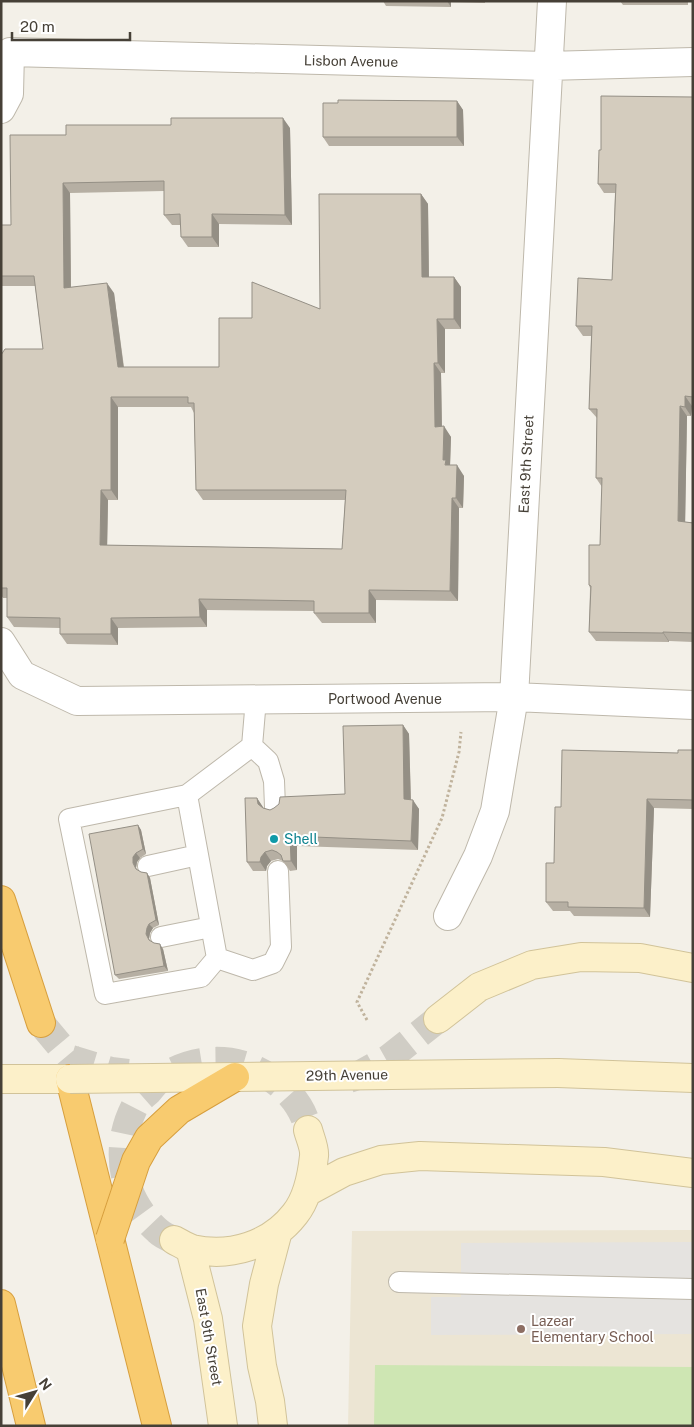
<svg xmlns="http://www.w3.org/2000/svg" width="694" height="1427" viewBox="0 0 694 1427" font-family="'Public Sans',sans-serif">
	<rect width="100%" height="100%" fill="#f3f0e8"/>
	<path fill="#ece5d3" d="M693 1230V1426H348L352 1231Z"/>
	<path fill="#cee6b3" d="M375 1365 693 1367V1426H374Z"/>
	<path fill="#e5e3e0" d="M693 1242V1334L431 1335V1297H461V1243Z"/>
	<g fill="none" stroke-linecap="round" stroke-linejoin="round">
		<path stroke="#d0cdc5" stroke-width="28" stroke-dasharray="28 14" stroke-linecap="butt" d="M349 1079 355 1077 389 1058 438 1019
			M174 1240C169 1238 162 1235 158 1231 121 1199 112 1147 136 1104 139 1099 145 1095 149 1091 153 1086 158 1080 163 1077 196 1056 236 1055 269 1077 288 1089 304 1108 308 1130"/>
		<path stroke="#d0cdc5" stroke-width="28" stroke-dasharray="28 14" stroke-linecap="butt" d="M41 1023 71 1059 111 1071 128 1073"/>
		<defs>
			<path id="lane" d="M252 746 268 761 274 781 275 807
				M187 795 69 819 105 994 201 977 217 958 187 795 252 746 256 699
				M148 866 198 855
				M161 937 211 927
				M217 958 253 970 273 963 281 947 278 871
				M399 1282 693 1289"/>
			<path id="street" d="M1 109 9 94 10 52 547 66 693 62
				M1 642 22 675 77 701 514 697 693 705
				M448 916 478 856 495 811 514 697 552 1"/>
			<path id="secondary" d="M438 1019 479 987 532 965 581 957 640 958 693 968
				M558 1073 693 1078
				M1 1079H70
				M307 1192 344 1172 381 1160 420 1156 604 1162 693 1173
				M174 1240C180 1243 186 1247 192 1249 230 1258 271 1245 295 1214 307 1199 312 1175 314 1156 315 1148 310 1138 308 1130
				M190 1248 208 1319 223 1426
				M273 1426 270 1401 262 1366 257 1326 264 1284 278 1231"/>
			<path id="highway" d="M1 900 41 1023
				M70 1079 157 1426
				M1 1304 31 1426"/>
		</defs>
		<use href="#lane" stroke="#beb8ab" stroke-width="22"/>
		<use href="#street" stroke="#beb8ab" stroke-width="30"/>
		<use href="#secondary" stroke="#d1c399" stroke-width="30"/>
		<use href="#highway" stroke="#d79f3e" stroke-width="30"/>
		<path stroke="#c0b39d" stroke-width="3" stroke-dasharray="2.5 2.5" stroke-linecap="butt" d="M367 1020 357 1002 442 818 459 752 461 732"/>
		<use href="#lane" stroke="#fff" stroke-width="20"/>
		<use href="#street" stroke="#fff" stroke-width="28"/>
		<use href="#secondary" stroke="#fcf0c9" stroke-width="28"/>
		<use href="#highway" stroke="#f8cb6f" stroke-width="28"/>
		<defs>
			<path id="secondary-bridge" d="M70 1079 558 1073"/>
			<path id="highway-bridge" d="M110 1239 136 1161 149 1138 179 1110 235 1077"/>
		</defs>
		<use href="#secondary-bridge" stroke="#d1c399" stroke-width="30" stroke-linecap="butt"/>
		<use href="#highway-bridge" stroke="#d79f3e" stroke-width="30" stroke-linecap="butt"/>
		<use href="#secondary-bridge" stroke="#fcf0c9" stroke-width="28"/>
		<use href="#highway-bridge" stroke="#f8cb6f" stroke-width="28"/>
	</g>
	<path fill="#b6afa3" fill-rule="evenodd" d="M383 1H485V3L451 2V7L386 6Z
		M620 1H688V5H623Z
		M693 97V406H692L691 416H687L685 522H693V642L669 641V642L596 641 589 632 590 588 589 585 600 545 602 487 596 478 597 418 589 409 591 336H583L576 326 612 280 615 193H604L598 184 601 150Z
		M457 101 463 110 464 146H329L323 137Z
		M290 128 292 225 219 224V247H188L181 237V225H172L164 215V191L70 193 71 287 114 293 124 367H219L252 318 320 309 421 194 428 204 429 277H454L461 287V329H445V373H441L442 426 451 437 450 465 464 476 463 508H459L458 601 376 600V623H322L314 613V611L207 610V627L118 628V645L67 644 60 634V628L14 627 7 617V598H3L1 595V355L43 349 35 286H1V225H11L66 135ZM118 407H191L194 413 196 490 203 500H345L342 549 107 545 108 500H118Z
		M403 725 409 734 411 800 419 809 418 850 297 846V870L290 871 283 861 278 859 271 861 267 866 266 871H253L247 862 257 798 263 808 270 810 345 794Z
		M693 750V809L654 808 650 917 574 916 570 911H553L546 902 554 863 561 807 678 753Z
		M138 825 141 830 146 854 140 858 137 862 136 868 137 870 141 872 147 873 150 878 159 925 153 928 150 933 149 939 150 941 163 949 168 971 119 979 115 975Z"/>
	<path fill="#948f85" d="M447 1H451V7Z
		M457 101 463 110 464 146 457 137Z
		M283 118 290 128 292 225 285 215Z
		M63 183 70 193 71 298 64 288Z
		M421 194 428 204 429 287 422 277Z
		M212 214 219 224V247L212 237Z
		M454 277 461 287V329L454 319Z
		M107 283 114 293 125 378 118 367Z
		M437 319 445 329V373L438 363Z
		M434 363 441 373 442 437 435 427Z
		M685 396 692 406 691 416 685 407Z
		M111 397 118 407V500L111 490Z
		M680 406 687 416 685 531 678 521Z
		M444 426 451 437 450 467 452 475 443 460Z
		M457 465 464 476 463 508 456 498Z
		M101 490 108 500 107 555 100 545Z
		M452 498 459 508 458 601 450 591Z
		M369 590 376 600V623L369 613Z
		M199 599 207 610V627L200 617Z
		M111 618 118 628V645L111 634Z
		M663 632 669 641V642L663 633Z
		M403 725 409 734 411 809 404 799Z
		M257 798 263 807 265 813 258 804Z
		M647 799 654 808 650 917 644 908Z
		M413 800 419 809 418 850 411 841Z
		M138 825 141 830 146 854 143 849Z
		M290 836 297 846V870L291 861Z
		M265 852 271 861 267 866 266 871 260 862 261 857Z
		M136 853 140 858 137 862 136 868 140 874 133 863V857Z
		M147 873 150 878 159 925 156 920Z
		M149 924 153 928 150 933 149 939 152 945 146 934 147 928Z
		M160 944 163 949 168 971 164 966Z"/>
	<path fill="#d4ccbe" stroke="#948f85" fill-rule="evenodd" d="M601 96 693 97V397L685 396V407L680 406 678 521 693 523V633L663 632V633L589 632 591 586 589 585V545H600L602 478H596L597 409H589L592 326H576L578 278 612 280 616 184H598L599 150H601Z
		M338 100 457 101V137H323V103H338Z
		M171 118H283L285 215 212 214V237H181L180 214 164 215V181L63 183 64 288 107 283 118 367H219V318H252V282L320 309 319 194H421L422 277H454V319H437L438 363H434L435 427 444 426 443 460H446L445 465H457L456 498H452L450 591 369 590V613H314V601L199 599 200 617 111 618V634H60V618L7 617V588H1V355L5 349H43L34 276H1V225H11L10 135H66V125H171ZM111 397H188V403H194L196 490H346L342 549 100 545 101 490H111Z
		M403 725 404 799 413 800 411 841 290 836 291 861H283L281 855 277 852 272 850 265 852 261 857 260 862H247L245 798H257L258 804 263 808 270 810 274 808 279 804 280 797 345 794 343 726Z
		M562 750 678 753V750H693V800L647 799 644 908 568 907V902H546V863H554L555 807H561Z
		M138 825 143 849 136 853 133 857V863L136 869 141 872 147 873 156 920 149 924 147 928 146 934 149 940 154 943 160 944 164 966 115 975 89 834Z"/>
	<circle fill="#0f9aa8" stroke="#fff" stroke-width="2" cx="274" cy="839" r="5"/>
	<circle fill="#8d6e63" stroke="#fff" stroke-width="2" cx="521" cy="1329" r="5"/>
	<g text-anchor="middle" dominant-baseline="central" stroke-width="4" stroke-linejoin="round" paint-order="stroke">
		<g font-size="14" fill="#464037" stroke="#fff">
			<text transform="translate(351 61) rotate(1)">Lisbon Avenue</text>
			<text transform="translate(526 464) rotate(-87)">East 9th Street</text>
			<text x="385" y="699">Portwood Avenue</text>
			<text transform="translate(347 1075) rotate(-1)">29th Avenue</text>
			<text transform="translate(209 1337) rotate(80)">East 9th Street</text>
		</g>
		<g font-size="14" fill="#0d838f" stroke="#fff" text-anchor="start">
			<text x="284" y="839">Shell</text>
		</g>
		<g font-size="14" fill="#785e54" stroke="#fff" text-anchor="start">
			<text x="531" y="1321">Lazear<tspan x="531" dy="16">Elementary School</tspan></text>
		</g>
	</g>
	<rect width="694" height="1427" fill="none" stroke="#464037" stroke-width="5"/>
	<g transform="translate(35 1392) rotate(53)" stroke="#ffffff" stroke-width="4" paint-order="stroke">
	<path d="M0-4L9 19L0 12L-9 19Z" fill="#464037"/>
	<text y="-8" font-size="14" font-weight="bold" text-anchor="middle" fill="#464037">N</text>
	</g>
	<path d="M12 32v8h118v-8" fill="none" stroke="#464037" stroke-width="2.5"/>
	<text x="20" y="32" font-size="15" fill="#464037" stroke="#ffffff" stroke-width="4" paint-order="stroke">20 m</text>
</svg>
